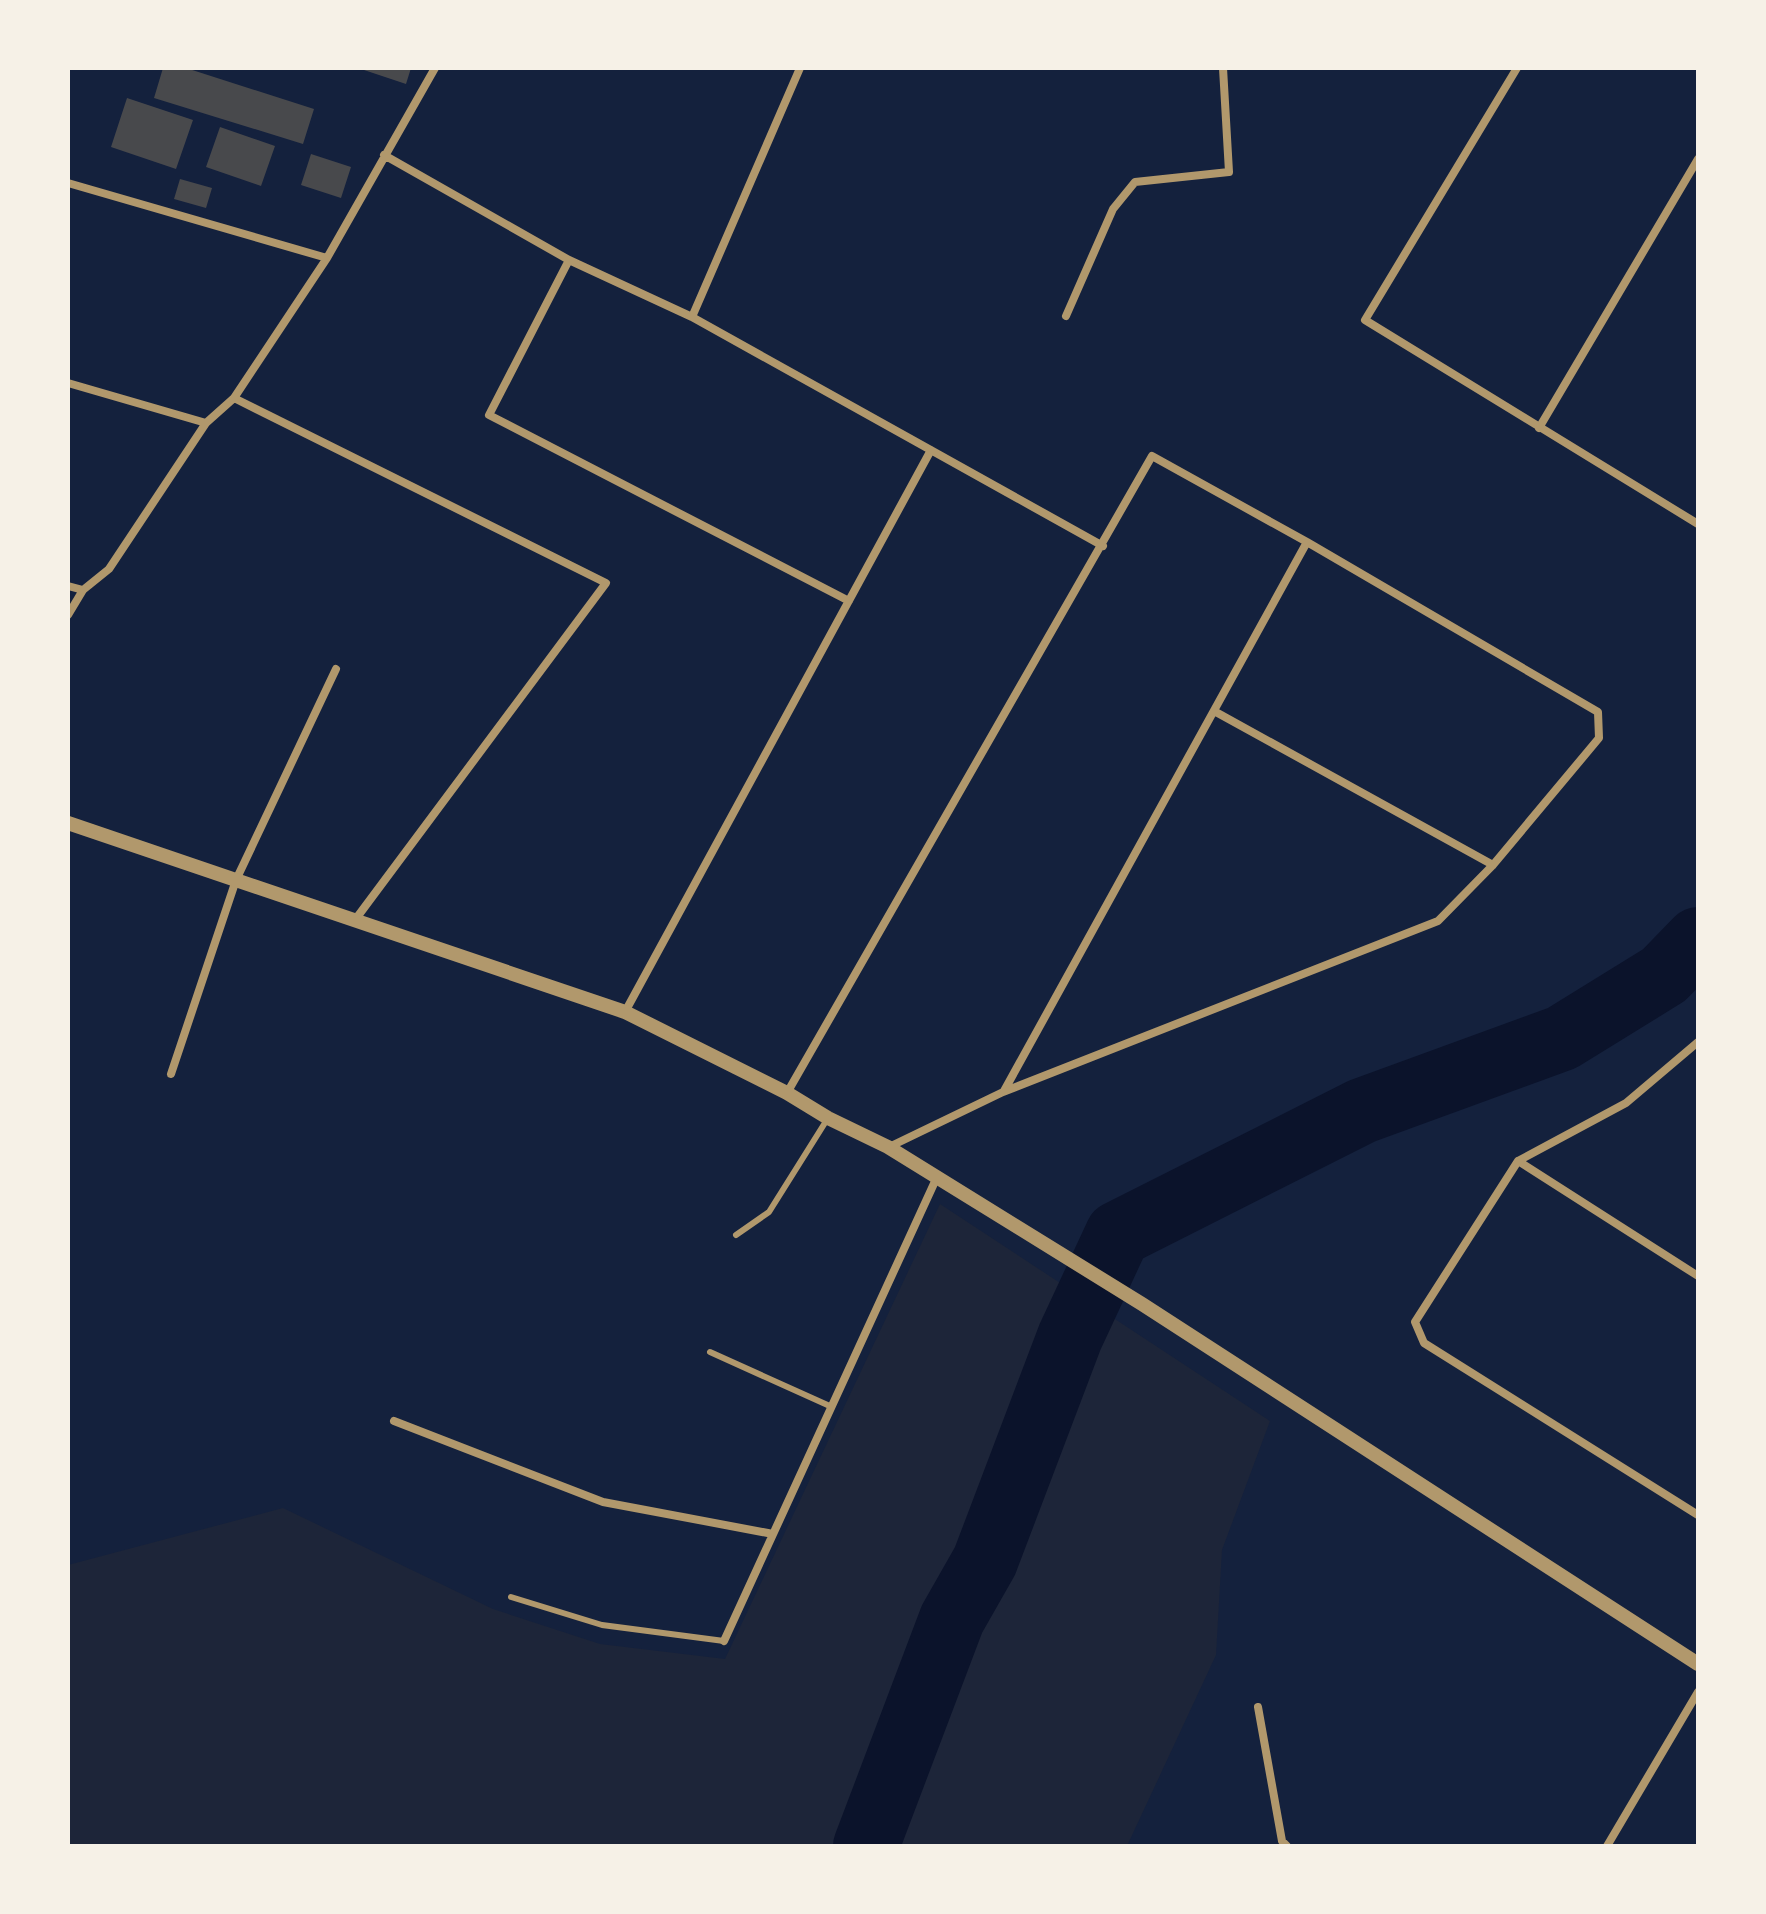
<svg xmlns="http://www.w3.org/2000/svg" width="1766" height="1914" viewBox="0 0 1766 1914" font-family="Quicksand,sans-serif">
	<rect width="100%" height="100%" fill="#14213d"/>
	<path fill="#1d2539" d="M940 1204 1270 1421 1222 1550 1216 1655 1127 1846H68V1565L283 1508 493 1609 600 1644 725 1659Z"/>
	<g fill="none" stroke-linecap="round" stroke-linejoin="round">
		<path stroke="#0b132b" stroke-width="66" d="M866 1846 952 1619 985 1561 1070 1337 1118 1234 1362 1111 1562 1038 1664 975 1698 940"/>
	</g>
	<path fill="#48494c" d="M163 68H186L314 109 303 144 154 98Z
		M358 68H411L406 84Z
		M127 98 193 120 176 169 111 147Z
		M220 127 275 146 261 186 206 167Z
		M311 154 351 167 341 198 301 185Z
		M180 179 212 188 206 208 174 199Z"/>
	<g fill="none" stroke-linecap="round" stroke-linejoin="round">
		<path stroke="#b1986c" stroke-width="6" d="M736 1235 769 1212 828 1118
			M710 1352 832 1407
			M511 1597 602 1625 724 1641"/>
		<path stroke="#b1986c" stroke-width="8" d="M1517 68 1365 320 1698 524
			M384 155 569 260 692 317 1103 546
			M68 183 327 258
			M569 260 489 415 849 601
			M1066 316 1113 209 1135 182 1229 172 1223 68
			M692 317 800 68
			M68 383 206 423
			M234 398 606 583 355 920
			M1539 428 1698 159
			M68 586 83 590
			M68 615 83 590 109 569 206 423 234 398 327 258 435 68
			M1214 711 1493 865
			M625 1012 931 450
			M1698 1042 1626 1103 1518 1161 1415 1322 1424 1343 1698 1515
			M171 1074 236 880 336 669
			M1004 1091 1307 542
			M787 1093 1152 456 1307 542 1598 712 1599 738 1493 865 1438 921 1003 1092 889 1147
			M1518 1161 1698 1276
			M394 1421 603 1502 773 1534
			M724 1641 937 1177
			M1258 1707 1282 1841 1287 1846
			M1607 1846 1698 1692"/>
		<path stroke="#b1986c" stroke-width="14" d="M68 823 625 1012 787 1093 828 1118 888 1147 1142 1304 1698 1664"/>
	</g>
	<rect width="1766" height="1914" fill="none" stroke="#f6f1e7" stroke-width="140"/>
</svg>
